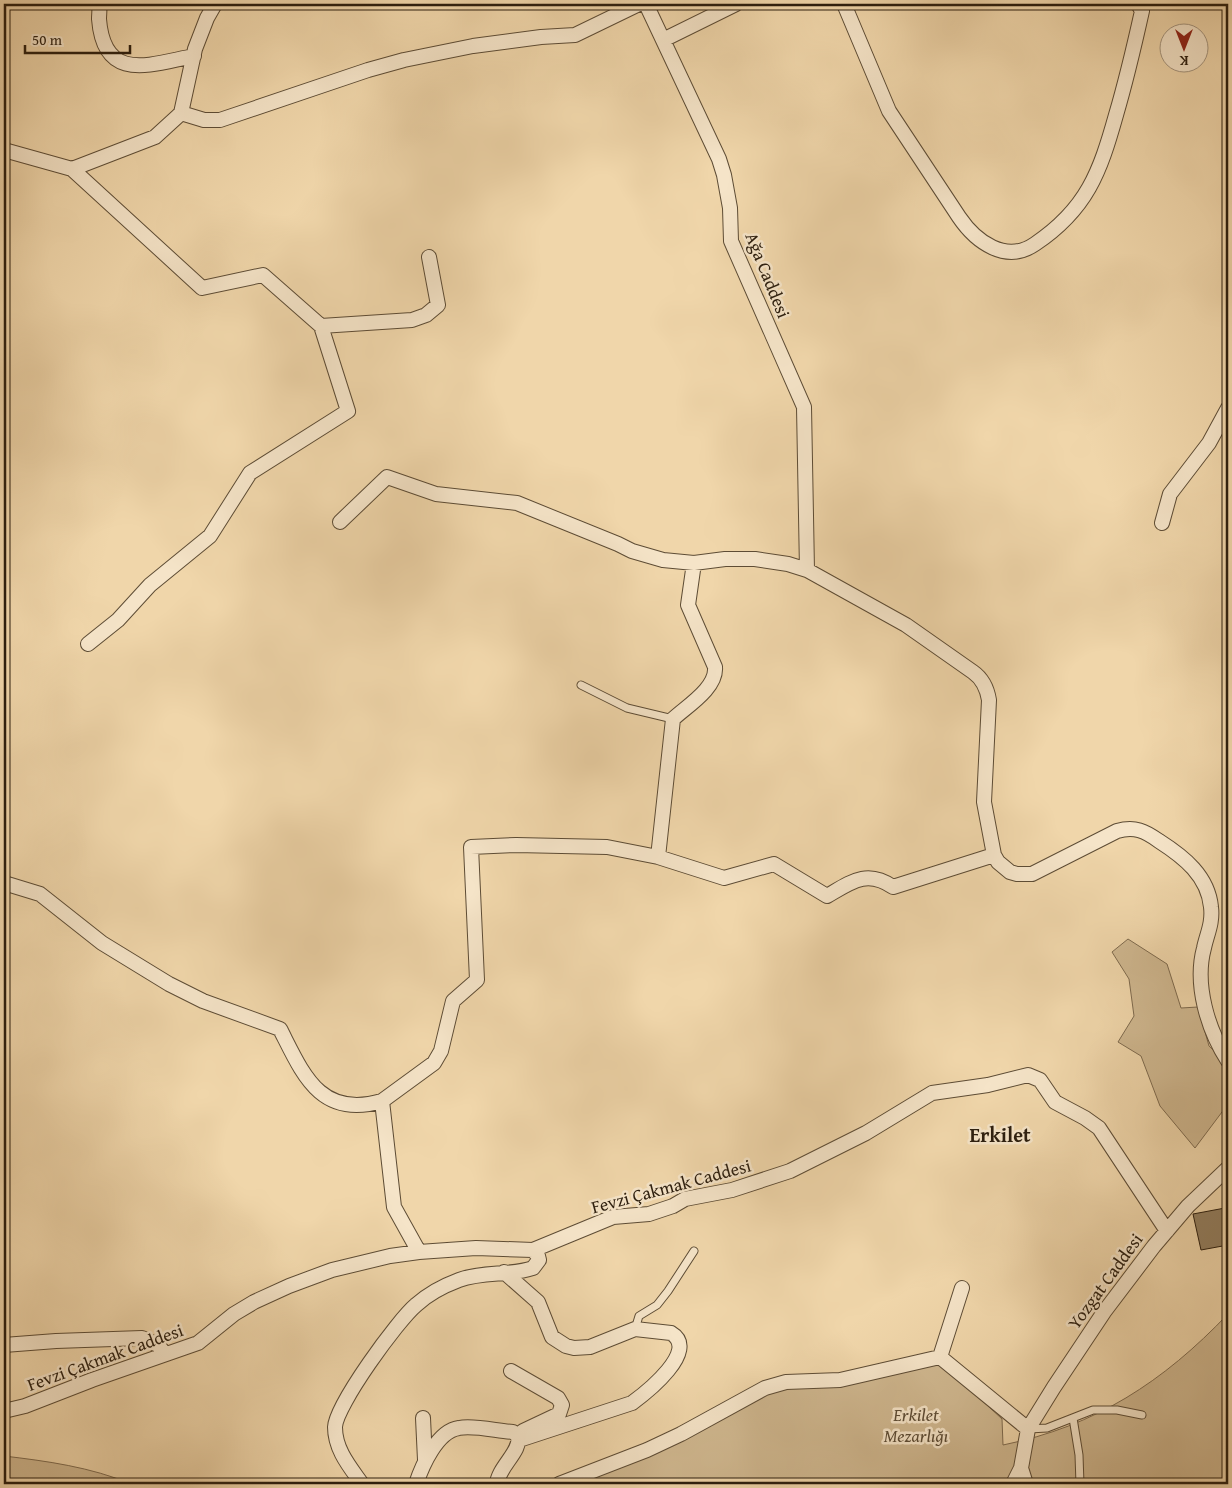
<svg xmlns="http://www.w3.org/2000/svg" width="1232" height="1488" viewBox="0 0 1232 1488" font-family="'Gentium Book Plus',serif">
	<rect width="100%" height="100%" fill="#f0d6aa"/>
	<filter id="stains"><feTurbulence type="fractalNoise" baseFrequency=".004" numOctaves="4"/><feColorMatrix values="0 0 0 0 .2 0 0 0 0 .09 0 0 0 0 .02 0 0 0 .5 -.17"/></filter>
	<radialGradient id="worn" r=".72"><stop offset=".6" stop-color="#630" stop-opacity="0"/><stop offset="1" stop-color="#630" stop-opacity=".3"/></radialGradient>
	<path fill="#cfb78f" stroke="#7e6a4e" d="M1128 939 1167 964 1181 1008 1198 1007 1209 1046 1228 1064V1104L1195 1148 1160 1106 1141 1056 1118 1042 1134 1016 1129 979 1112 952Z
		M1228 1314V1484H567L753 1392 942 1363 1002 1419 1003 1445C1096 1426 1163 1382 1228 1314Z
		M4 1456C46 1461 91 1467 131 1484H4Z"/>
	<path fill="#927e5f" stroke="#2c1e0e" d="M1225 1208 1228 1225V1245L1201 1250 1193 1214Z"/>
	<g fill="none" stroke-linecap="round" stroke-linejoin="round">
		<defs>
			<path id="service" d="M581 685 627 708 673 719
				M635 1329 639 1316 657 1305 668 1291 694 1251
				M1073 1418 1079 1455 1080 1484
				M1029 1429 1047 1428 1093 1410H1117L1142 1415"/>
			<path id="minor" d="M99 4C100 9 99 14 99 19 104 84 151 64 194 56
				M646 4 719 159 724 175 730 208 731 241 804 407 807 570
				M844 4 889 111 959 217C976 242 1006 264 1035 244 1087 209 1100 172 1116 115 1126 81 1134 47 1142 11L1138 4
				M663 40 736 4
				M181 113 204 120H220L368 70 404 60 473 46 541 37 575 35 639 4
				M4 150 72 169 202 288 263 275 321 326 412 320 426 315 438 305 429 257
				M72 169 155 137 178 116 181 113 195 49 207 18 215 4
				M340 522 387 477 436 494 517 503 618 544 632 551 663 560 694 563 725 559H755L788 564 807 570 906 625 973 672C983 679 987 688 989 700L984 802 994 855 998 862 1010 872 1017 874H1032L1117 831C1135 826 1145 831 1159 841 1184 857 1208 876 1211 907 1213 923 1207 934 1204 948 1194 985 1208 1030 1228 1061
				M1162 523 1170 494 1209 443 1228 408
				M88 644 118 620 150 585 210 536 250 473 348 411 321 326
				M658 857 724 878 774 864 827 896C851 882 867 869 893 887L994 855
				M4 883 40 894 102 943 169 984 203 1001 280 1029C303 1074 320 1119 382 1101
				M419 1252 394 1207 382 1101 434 1063 441 1051 453 1001 477 980 471 847 516 845 607 847 658 857 673 719C687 706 717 688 715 667L688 605 694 563
				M504 1272 538 1302 552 1337 566 1346 574 1348 590 1347 635 1329 671 1333C700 1350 647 1392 632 1403L519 1440
				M4 1345 56 1341 142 1338 158 1345 165 1354
				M940 1357 962 1288
				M511 1371 558 1398 562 1405 559 1414 523 1431
				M4 1411 25 1406 92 1380 198 1343 234 1314 254 1302 289 1286 332 1270 390 1256 419 1252 476 1248 533 1250 613 1217 649 1214 673 1206 685 1199 732 1190 790 1171 866 1133 932 1093 988 1085 1028 1075 1040 1080 1055 1102 1085 1118 1099 1128 1167 1231
				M423 1418 425 1460
				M362 1484C350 1467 335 1450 335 1427 336 1405 398 1320 416 1305 428 1294 443 1286 459 1280 483 1271 510 1276 533 1268L539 1260 538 1256 533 1250
				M416 1484C422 1466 437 1431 459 1428 474 1425 497 1431 513 1432L518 1436C522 1451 498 1467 497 1484
				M559 1484 647 1450 681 1434 765 1388 786 1382 840 1380 940 1357 1028 1429
				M1013 1484 1021 1468
				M1026 1484 1021 1468 1028 1429 1054 1387 1104 1312 1154 1246 1188 1206 1228 1168"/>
		</defs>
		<use href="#service" stroke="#5d4c35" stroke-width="9"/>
		<use href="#minor" stroke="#5d4c35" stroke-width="16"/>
		<use href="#service" stroke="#f5e4c8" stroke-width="7"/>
		<use href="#minor" stroke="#f5e4c8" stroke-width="14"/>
	</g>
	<g text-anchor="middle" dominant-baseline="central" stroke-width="5" stroke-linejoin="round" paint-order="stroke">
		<g font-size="18" fill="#2c1e0e" stroke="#f5e4c8">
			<text transform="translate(768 275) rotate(68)">Ağa Caddesi</text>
			<text transform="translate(671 1186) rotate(-15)">Fevzi Çakmak Caddesi</text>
			<text transform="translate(1105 1281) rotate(-54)">Yozgat Caddesi</text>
			<text transform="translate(105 1357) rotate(-20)">Fevzi Çakmak Caddesi</text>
		</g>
		<g font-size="18" font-style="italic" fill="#5d4c35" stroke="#f5e4c8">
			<text x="916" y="1414">Erkilet<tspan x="916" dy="21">Mezarlığı</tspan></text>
		</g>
		<g font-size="20" font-weight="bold" fill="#2c1e0e" stroke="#f5e4c8">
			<text x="1000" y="1134">Erkilet</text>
		</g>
	</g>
	<rect width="1232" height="1488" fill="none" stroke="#f0d6aa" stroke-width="20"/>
	<rect x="5" y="5" width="1222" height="1478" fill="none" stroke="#2c1e0e" stroke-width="2.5"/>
	<rect x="10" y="10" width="1212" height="1468" fill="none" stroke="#2c1e0e"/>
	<g transform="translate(1184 48) rotate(180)"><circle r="24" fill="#f5e4c8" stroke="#a5957e"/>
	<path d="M0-4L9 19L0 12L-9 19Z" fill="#8f2418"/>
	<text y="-8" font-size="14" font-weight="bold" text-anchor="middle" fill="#2c1e0e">K</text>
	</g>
	<path d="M25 45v8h105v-8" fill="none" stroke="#2c1e0e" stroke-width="2.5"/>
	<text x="32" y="45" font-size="15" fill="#2c1e0e" stroke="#f5e4c8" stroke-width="4" paint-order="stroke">50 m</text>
	<rect width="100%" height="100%" filter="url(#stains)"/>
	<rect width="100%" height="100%" fill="url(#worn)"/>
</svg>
